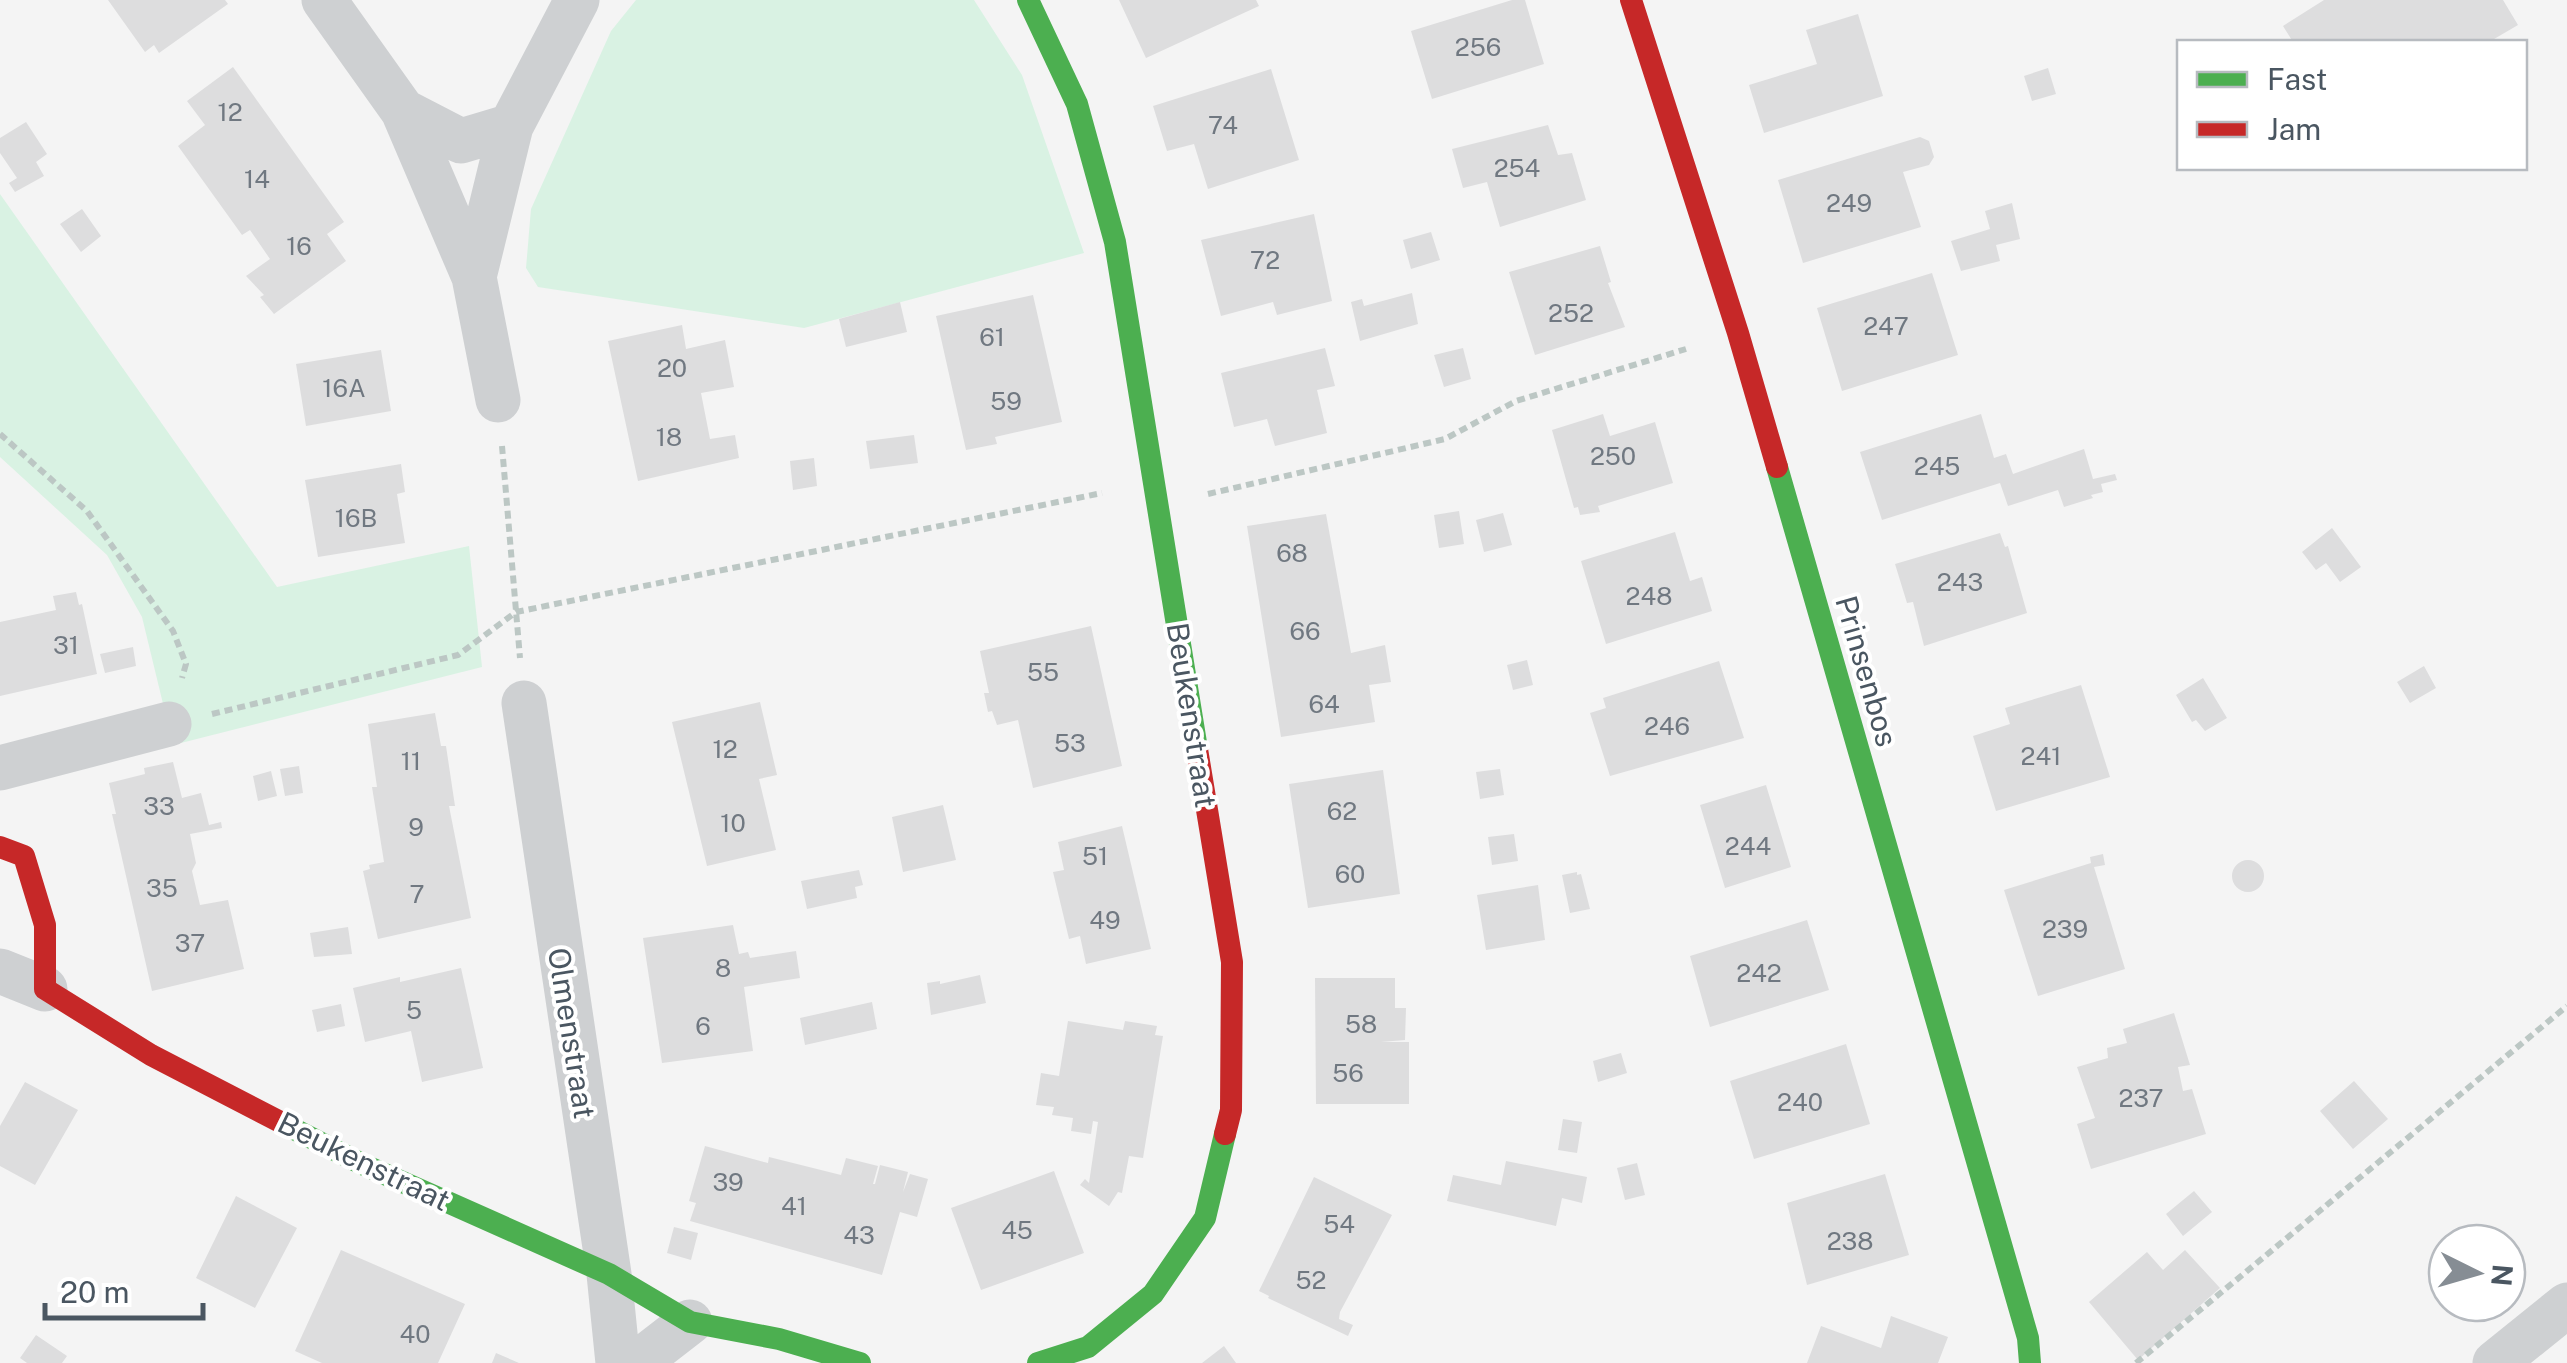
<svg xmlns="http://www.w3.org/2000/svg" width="2567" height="1363" viewBox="0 0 2567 1363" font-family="'Public Sans',sans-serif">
	<rect width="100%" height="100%" fill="#f4f4f4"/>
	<path fill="#d9f2e3" d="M636 0H974L1022 75 1084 253 804 328 538 287 526 268 531 209 611 31Z
		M0 194 277 587 469 546 482 667 173 745 142 617 107 555 0 457Z"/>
	<path fill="#ddddde" d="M108 0H225L228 4 159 53 154 45 145 52Z
		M1119 0H1256L1259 6 1146 58Z
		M1512 0H1525L1544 64 1432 99 1411 31Z
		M2324 0H2503L2518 25 2489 42H2293L2283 26Z
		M1858 14 1883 96 1764 133 1749 85 1817 64 1806 30Z
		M233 67 344 222 327 234 346 261 274 314 260 297 264 295 246 276 270 259 250 230 242 235 178 146 205 125 187 101Z
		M2048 68 2056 94 2032 101 2024 76Z
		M1271 69 1299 160 1208 189 1194 144 1167 151 1153 106Z
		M26 122 47 154 36 162 44 176 15 192 9 183 17 178 0 153V138Z
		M1548 125 1558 155 1572 153 1586 200 1500 227 1487 182 1463 188 1452 149Z
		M1920 137 1929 141 1934 157 1929 165 1903 172 1921 227 1803 263 1778 180Z
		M2012 203 2020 239 1996 245 2000 261 1961 271 1951 241 1990 229 1985 211Z
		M82 209 101 236 81 252 60 224Z
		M1314 214 1332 301 1277 315 1273 302 1221 316 1201 240Z
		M1431 232 1440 260 1411 269 1403 240Z
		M1600 246 1611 282 1608 283 1625 327 1535 355 1509 272Z
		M1932 273 1958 355 1842 391 1817 308Z
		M1412 293 1418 324 1360 341 1351 302 1362 299 1364 306Z
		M1033 295 1062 422 995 437 997 444 966 450 936 316Z
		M900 302 907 332 846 347 839 319Z
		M682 325 686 349 725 340 734 387 701 393 710 439 735 435 739 458 638 481 608 341Z
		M1325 348 1335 386 1317 390 1327 433 1275 446 1267 419 1234 427 1221 373Z
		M1463 348 1471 379 1444 387 1434 355Z
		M381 350 391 411 306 426 296 364Z
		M1603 414 1610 436 1655 422 1673 483 1598 506 1600 512 1580 515 1578 507 1574 508 1552 430Z
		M1981 414 1994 458 2006 454 2013 474 2084 449 2093 479 2115 474 2117 480 2101 484 2103 492 2091 495 2093 498 2064 507 2058 490 2008 506 2000 483 1882 520 1860 452Z
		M914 435 918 463 870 469 866 441Z
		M814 458 817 486 793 490 790 461Z
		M401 464 405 492 397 494 405 543 318 557 305 480Z
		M1459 511 1464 544 1439 548 1434 515Z
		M1503 513 1512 545 1484 552 1476 520Z
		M1326 514 1351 653 1385 645 1391 682 1369 685 1375 722 1281 737 1247 526Z
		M2332 528 2361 567 2340 582 2326 563 2316 570 2302 552Z
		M1675 532 1690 581 1702 577 1712 611 1606 644 1581 561Z
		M2000 533 2005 547 2008 546 2027 613 1924 646 1913 602 1907 603 1895 564Z
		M76 592 79 605 82 604 97 674 0 696V622L56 610 53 596Z
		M1091 626 1122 766 1033 788 1018 720 997 725 992 711 988 712 984 693H989L980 651Z
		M133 647 136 666 105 673 100 654Z
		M1527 660 1533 685 1513 690 1507 665Z
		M1719 661 1744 738 1610 776 1590 713 1606 708 1603 698Z
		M2424 666 2436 688 2410 703 2397 682Z
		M2203 678 2227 718 2205 731 2196 720 2192 722 2176 695Z
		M2081 685 2110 777 1996 811 1973 736 2010 724 2005 708Z
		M760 702 777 775 759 779 776 850 707 866 672 722Z
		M435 713 441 746H446L455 806H449L471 918 378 939 363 871 370 869 369 865 384 862 372 787H377L368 724Z
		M173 762 182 798 201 793 209 825 221 822 222 828 190 834 196 863 192 871 200 905 228 900 244 969 152 991 112 814H116L109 783 145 774 144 768Z
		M299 766 303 793 285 796 280 769Z
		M1500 769 1504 795 1480 799 1476 772Z
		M1383 770 1400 894 1308 908 1289 784Z
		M271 771 277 796 258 801 253 776Z
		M1766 785 1791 867 1725 888 1700 805Z
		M943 805 956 860 903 872 892 817Z
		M1122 826 1151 949 1086 964 1080 936 1069 939 1053 872 1064 870 1058 842Z
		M1514 834 1518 861 1492 865 1488 837Z
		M2103 854 2105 865 2094 867 2125 969 2038 996 2004 890 2091 863 2090 857Z
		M2232 876a16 16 0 1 1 32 0a16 16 0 1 1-32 0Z
		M859 870 863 885 855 887 857 898 807 909 801 881Z
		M1577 872V875L1581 874 1590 909 1570 913 1562 875Z
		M1538 885 1545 940 1486 950 1477 895Z
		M1807 920 1829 990 1710 1027 1690 956Z
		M733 925 739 954 748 952 750 958 796 951 800 978 744 987 753 1051 662 1063 643 938Z
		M348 927 352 954 314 957 310 933Z
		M461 968 483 1068 422 1082 411 1031 365 1042 353 988 400 977V982Z
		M980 975 986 1003 931 1015 927 983 940 981V984Z
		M1315 978H1395V1008H1406L1405 1040 1381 1042H1409V1104H1316Z
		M872 1002 877 1029 805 1045 800 1018Z
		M341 1004 345 1026 317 1032 312 1010Z
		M2174 1013 2190 1065 2178 1067 2183 1091 2192 1089 2206 1134 2091 1169 2077 1124 2095 1118 2077 1067 2108 1058 2107 1048 2127 1043 2123 1029Z
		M1068 1021 1123 1030 1125 1021 1157 1026 1155 1035 1163 1036 1143 1158 1129 1156 1122 1193 1118 1192 1109 1206 1080 1185 1085 1179 1089 1183 1098 1122 1093 1121 1091 1134 1071 1131 1073 1118 1052 1115 1054 1107 1036 1105 1041 1073 1059 1076Z
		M1846 1044 1870 1124 1754 1159 1730 1081Z
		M1621 1053 1627 1073 1598 1082 1593 1061Z
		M2354 1081 2388 1119 2353 1149 2320 1111Z
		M25 1082 78 1110 35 1185 0 1166V1126Z
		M1563 1119 1582 1122 1577 1153 1558 1150Z
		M705 1146 768 1163 769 1157 841 1175 846 1158 878 1166 873 1184H875L880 1165 908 1172 903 1192 910 1174 928 1179 917 1217 900 1212 882 1275 690 1221 696 1203 689 1201Z
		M1506 1161 1587 1177 1582 1203 1562 1198 1556 1226 1447 1201 1453 1175 1501 1185Z
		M1637 1163 1645 1195 1625 1200 1617 1168Z
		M1054 1171 1084 1253 981 1290 951 1208Z
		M1885 1174 1909 1255 1807 1285 1787 1203Z
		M1314 1177 1392 1215 1340 1312 1339 1319 1353 1325 1348 1336 1268 1298 1269 1296 1259 1291Z
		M2194 1191 2212 1212 2183 1236 2166 1214Z
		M236 1196 297 1228 255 1308 196 1278Z
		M674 1227 698 1233 691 1260 667 1253Z
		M341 1250 465 1304 438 1363H322L295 1351Z
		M2185 1250 2220 1288 2138 1360 2089 1302 2147 1252 2163 1270Z
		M1891 1316 1948 1337 1938 1363H1807L1821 1326 1881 1348Z
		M36 1335 67 1356 62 1363H27L20 1358Z
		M1224 1346 1236 1363H1202Z
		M496 1353 519 1363H492Z"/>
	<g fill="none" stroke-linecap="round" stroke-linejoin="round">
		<path stroke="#bcc7c4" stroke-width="6" stroke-dasharray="8 5" stroke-linecap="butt" d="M0 434 87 511 173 631 186 664 182 678
			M502 446 520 658
			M1208 494 1445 439 1516 401 1686 349
			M212 714 458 655 516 612 1102 493
			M2136 1363 2567 1006"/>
		<path stroke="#ced0d2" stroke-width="45" d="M324 0 403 111 461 141 511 126
			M403 111 474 277
			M498 400 474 277 511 126 577 0
			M524 703 609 1274 618 1363
			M0 768 169 724
			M0 971 45 989
			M637 1363 690 1322
			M2495 1363 2567 1305"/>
		<path stroke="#4caf50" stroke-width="22" d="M1028 0 1077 104 1115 242 1197 749
			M1777 467 2028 1338 2030 1363
			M292 1128 362 1164 609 1274 690 1322 779 1339 860 1363
			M1038 1363 1088 1347 1153 1294 1205 1218 1225 1134"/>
		<path stroke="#c62828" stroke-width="22" d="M1631 0 1738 333 1777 467
			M1197 749 1232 962 1231 1110 1225 1134
			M0 847 24 856 45 925V989L151 1055 292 1128"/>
	</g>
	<g text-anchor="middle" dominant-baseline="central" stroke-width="8" stroke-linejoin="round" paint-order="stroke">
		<g font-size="25" fill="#707881">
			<text x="1478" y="47">256</text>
			<text x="230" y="112">12</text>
			<text x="1223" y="125">74</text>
			<text x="1517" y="168">254</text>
			<text x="257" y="179">14</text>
			<text x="1849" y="203">249</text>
			<text x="299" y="246">16</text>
			<text x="1265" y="260">72</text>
			<text x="1571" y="313">252</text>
			<text x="1886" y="326">247</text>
			<text x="992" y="337">61</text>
			<text x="672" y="368">20</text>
			<text x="344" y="388">16A</text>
			<text x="1006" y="401">59</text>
			<text x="669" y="437">18</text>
			<text x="1613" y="456">250</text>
			<text x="1937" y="466">245</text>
			<text x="356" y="518">16B</text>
			<text x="1292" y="553">68</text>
			<text x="1960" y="582">243</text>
			<text x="1649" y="596">248</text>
			<text x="1305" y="631">66</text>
			<text x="66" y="645">31</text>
			<text x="1043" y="672">55</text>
			<text x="1324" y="704">64</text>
			<text x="1667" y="726">246</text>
			<text x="1070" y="743">53</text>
			<text x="725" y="749">12</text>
			<text x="2041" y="756">241</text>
			<text x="411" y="761">11</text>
			<text x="159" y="806">33</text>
			<text x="1342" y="811">62</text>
			<text x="733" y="823">10</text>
			<text x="416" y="827">9</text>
			<text x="1748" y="846">244</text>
			<text x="1095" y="856">51</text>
			<text x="1350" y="874">60</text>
			<text x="162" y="888">35</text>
			<text x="417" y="894">7</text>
			<text x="1105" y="920">49</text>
			<text x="2065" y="929">239</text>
			<text x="190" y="943">37</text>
			<text x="723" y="968">8</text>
			<text x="1759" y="973">242</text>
			<text x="414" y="1010">5</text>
			<text x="1361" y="1024">58</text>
			<text x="703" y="1026">6</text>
			<text x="1348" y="1073">56</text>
			<text x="2141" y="1098">237</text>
			<text x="1800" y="1102">240</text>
			<text x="728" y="1182">39</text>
			<text x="794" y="1206">41</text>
			<text x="1339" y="1224">54</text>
			<text x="1017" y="1230">45</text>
			<text x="859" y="1235">43</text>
			<text x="1850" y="1241">238</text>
			<text x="1311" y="1280">52</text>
			<text x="415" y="1334">40</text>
		</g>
		<g font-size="30" fill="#4a5661" stroke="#fff">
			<text transform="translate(1867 671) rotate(74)">Prinsenbos</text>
			<text transform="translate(1192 715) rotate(81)">Beukenstraat</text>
			<text transform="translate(572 1033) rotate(81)">Olmenstraat</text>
			<text transform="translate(364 1161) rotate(26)">Beukenstraat</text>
		</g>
	</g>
	<rect x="2177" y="40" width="350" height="130" fill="#ffffff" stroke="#b7bbc0" stroke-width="2.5"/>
	<rect x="2197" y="72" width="50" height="15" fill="#4caf50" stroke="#b7bbc0" stroke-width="2.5"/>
	<text x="2267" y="90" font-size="30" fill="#4a5661">Fast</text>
	<rect x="2197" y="122" width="50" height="15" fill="#c62828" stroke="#b7bbc0" stroke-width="2.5"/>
	<text x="2267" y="140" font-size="30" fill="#4a5661">Jam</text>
	<g transform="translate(2477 1273) rotate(95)"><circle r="48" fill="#ffffff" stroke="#b7bbc0" stroke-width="2.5"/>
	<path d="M0-8L18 38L0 25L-18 38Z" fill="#868d94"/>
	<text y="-15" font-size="28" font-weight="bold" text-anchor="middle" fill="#4a5661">N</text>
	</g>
	<path d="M45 1303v15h158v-15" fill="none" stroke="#4a5661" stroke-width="5"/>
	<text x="60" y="1303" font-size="30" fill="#4a5661" stroke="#ffffff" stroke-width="8" paint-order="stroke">20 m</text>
</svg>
